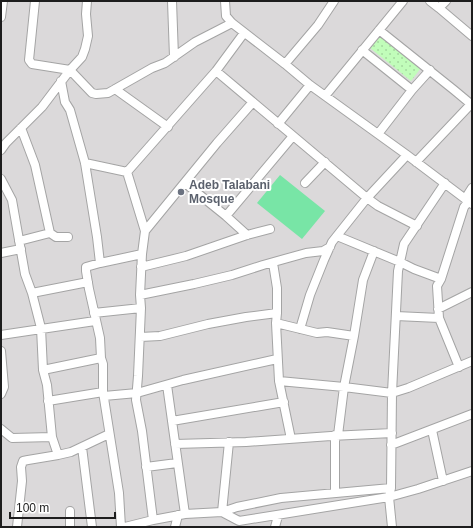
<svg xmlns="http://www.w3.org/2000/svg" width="473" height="528" viewBox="0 0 473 528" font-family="Helvetica,sans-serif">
	<defs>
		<pattern id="park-dots" width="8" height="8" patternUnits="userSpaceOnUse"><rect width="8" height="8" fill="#c1fdba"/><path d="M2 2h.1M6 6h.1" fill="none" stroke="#a5d89f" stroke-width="1.8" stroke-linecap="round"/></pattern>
	</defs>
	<rect width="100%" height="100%" fill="#efe8e1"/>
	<path fill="#dbd9da" d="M1 1H472V527H1Z"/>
	<path fill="url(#park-dots)" d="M384 33 424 64 411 81 370 48Z"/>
	<path fill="#78e5a6" d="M280 175 325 211 302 239 257 203Z"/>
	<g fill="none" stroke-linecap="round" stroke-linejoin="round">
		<defs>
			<path id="minor" d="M35 1 29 60 32 64 70 70 92 93 96 94 108 93 152 68 165 63 195 42 232 23
				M172 1 174 57
				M225 1 226 16 232 23 285 64 310 85 407 155 472 204
				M430 1 439 8 472 36
				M439 8 446 1
				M1 17 3 1
				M379 30 454 90 472 105
				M362 50 412 90
				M285 64 318 25 334 1
				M216 71 367 198 378 206 417 226
				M61 81 65 102 70 110 85 163 97 237 100 263
				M115 89 168 127
				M325 96 403 1
				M278 124 310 85
				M21 128 35 165 50 233
				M378 134 412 90 430 70
				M1 150 6 143 42 107 70 70 82 57 85 49 88 36 86 14 87 1
				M416 162 471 104
				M85 163 127 172 216 71 244 33
				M127 172 145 231
				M1 179 12 200 25 274 32 293 41 328 43 370 47 385 52 437 58 455
				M185 183 226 216 247 235
				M305 183 325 162
				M465 199 472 188
				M226 216 293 136
				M337 236 400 262 414 269 441 279
				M19 241 50 233 56 237H68
				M1 253 21 249
				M273 263 277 288V313L276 323 279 381 291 439
				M141 267 186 256 247 235 270 229
				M32 293 88 282
				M140 295 194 284 232 275 263 265 306 253 323 251 330 247
				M438 309 472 292
				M94 313 141 308
				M396 316 439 318
				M276 323 317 333 327 332 354 336
				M300 329 310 295 324 260 332 242 367 198 407 155
				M1 335 95 321
				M140 337 160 336 208 324 246 317 277 313
				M1 351 4 387 1 394
				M459 367 439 318 437 286 441 279 464 207 469 201
				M43 370 101 358
				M279 381 344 387 392 393 408 388 472 361
				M167 385 185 514
				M104 396 137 393 183 380 277 359
				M48 401 103 392
				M172 421 284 402
				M1 429 12 438 52 437
				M432 430 443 481
				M335 435V493
				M338 435 344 387 354 336 363 280 374 251
				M229 442 222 512 239 521 389 497 418 489 472 471
				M175 444 246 442 331 436 392 433
				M391 445 472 414
				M82 447 92 527
				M146 467 177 463
				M153 520 142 431 136 400 138 376 141 308 140 295 142 254 145 231 217 143 253 102
				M17 527 22 481 21 467 23 461 28 460 58 455 71 452 109 434
				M70 527V511
				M121 527 119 493 103 392V364L101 358 100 338 89 289 86 271V267L100 263 142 254
				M125 527 153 520 185 514 222 512 237 507 281 498 391 488
				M175 527 178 515
				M275 527 278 516
				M392 527 389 497 391 488 392 393 398 271 404 244 445 183"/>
		</defs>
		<use href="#minor" stroke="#a4a4a4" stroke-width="10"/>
		<use href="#minor" stroke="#fff" stroke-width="8"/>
	</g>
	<circle fill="#6b7280" stroke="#fff" stroke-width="1.5" cx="181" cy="192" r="4"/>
	<g text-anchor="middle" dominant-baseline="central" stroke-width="4" stroke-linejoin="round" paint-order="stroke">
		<g font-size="12" font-weight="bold" fill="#5b616d" stroke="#fff" text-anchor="start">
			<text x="189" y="185">Adeb Talabani<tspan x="189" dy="14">Mosque</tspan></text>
		</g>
	</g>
	<rect width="473" height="528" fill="none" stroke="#1d1d1d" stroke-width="4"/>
	<path d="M10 512v6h105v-6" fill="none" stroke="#1d1d1d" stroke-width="2"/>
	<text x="16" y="512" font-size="12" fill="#1d1d1d" stroke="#ffffff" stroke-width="3" paint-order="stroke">100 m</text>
</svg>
